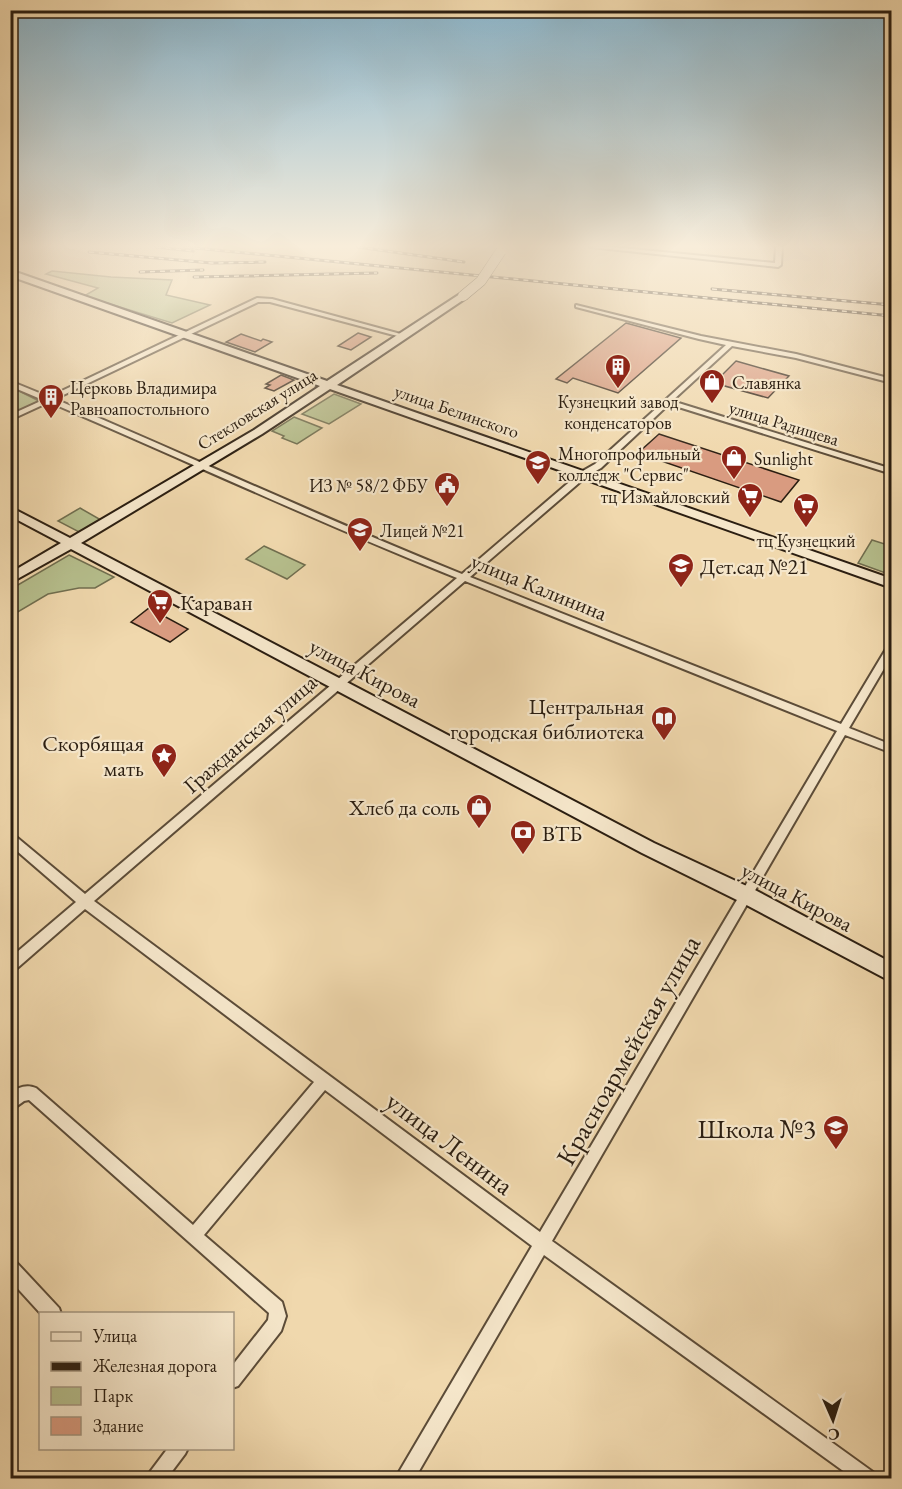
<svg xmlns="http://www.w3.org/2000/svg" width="902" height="1489" viewBox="0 0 902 1489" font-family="'EB Garamond',serif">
	<rect width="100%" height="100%" fill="#f0d8ad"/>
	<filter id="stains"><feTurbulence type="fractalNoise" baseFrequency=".00333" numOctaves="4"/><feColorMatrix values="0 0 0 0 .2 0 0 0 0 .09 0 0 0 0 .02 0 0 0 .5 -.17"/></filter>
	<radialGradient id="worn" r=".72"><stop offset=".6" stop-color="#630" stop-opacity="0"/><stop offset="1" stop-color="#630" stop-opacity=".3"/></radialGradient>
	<path fill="#b6bf8d" stroke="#706e4f" stroke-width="1.5" d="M52 271 111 277 172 280 166 295 210 305 172 323 84 296 98 288 46 274Z
		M11 387 39 401 11 415Z
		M334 394 361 404 329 424 302 414Z
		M294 417 322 428 297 444 282 438 284 436 272 431Z
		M80 508 101 520 79 532 58 521Z
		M872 540 891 546V575L858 563Z
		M264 546 305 565 287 579 246 559Z
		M69 555 114 577 95 588H79L48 594 11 616V589Z"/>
	<path fill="#d99b80" stroke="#2b1e11" stroke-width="1.5" d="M626 323 681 338 618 393 573 378 567 383 556 379Z
		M358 333 371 337 351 350 338 346Z
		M241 334 261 341 263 339 272 342 255 352 226 342Z
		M736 361 789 376 768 398 714 383Z
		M281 375 294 380 274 391 265 388 270 385 266 384Z
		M659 434 799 480 781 502 638 453Z
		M149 608 188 629 170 642 131 622Z"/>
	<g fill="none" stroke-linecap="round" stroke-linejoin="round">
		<defs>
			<path id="street" d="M590 247H612L775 263 776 247H782L781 265 778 267Z
				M257 298 272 299 408 336 405 338 270 302H258L55 399C191 457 325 519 462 574L581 472 595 464 726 345 699 339 576 307V305L701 336 796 354 892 379V383L796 358 732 346 672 401 892 469V474L669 404 601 468 587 476 470 577 841 724 889 644 892 643V655L849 728 892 745V753L845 735 552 1241 873 1472 876 1478H853L544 1255 415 1478H396L399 1472 532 1246 325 1090 204 1235 282 1302 286 1316 281 1331 238 1386 232 1388V1366L268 1320 269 1313 29 1100 24 1101 10 1111V1094C18 1087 26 1084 36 1088L193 1225 314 1082 85 909 15 970 10 972V958L76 902 10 845V834L14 835 85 894 457 578C320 523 185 460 49 402L10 420V415L43 400 10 386V381L49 397ZM465 581 837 731 540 1232 94 901Z
				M10 1260 16 1262 59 1308 61 1314H41L10 1280Z
				M168 1448H188L185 1454 167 1478H147L150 1472Z"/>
			<path id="secondary" d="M10 270 327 381 460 294H466V298L337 385 892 579V588L330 389 262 434 81 543 654 843 753 889 892 963V982L739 901 642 853 71 549 10 583V573L61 543 10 516V507L70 538 254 430 320 386 10 276Z"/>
		</defs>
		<use href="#street" stroke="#5c4c38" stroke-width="4"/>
		<use href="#secondary" stroke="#2b1e11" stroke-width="4"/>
		<use href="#street" fill="#f5e6ca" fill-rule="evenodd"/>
		<use href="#secondary" fill="#f5e6ca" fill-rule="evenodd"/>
		<defs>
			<path id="rail" d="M156 247 193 251
				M185 247 892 316
				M358 247 464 262
				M89 252 212 263 265 262
				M140 272 203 270
				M194 277 377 273
				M712 289 892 305"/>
		</defs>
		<use href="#rail" stroke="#2b1e11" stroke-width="3"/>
		<use href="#rail" stroke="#f5e6ca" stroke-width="1.5" stroke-dasharray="5" stroke-linecap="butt"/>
		<defs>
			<path id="secondary-bridge" d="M463 296 481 281 501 251"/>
		</defs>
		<use href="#secondary-bridge" stroke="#2b1e11" stroke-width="11" stroke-linecap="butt"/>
		<use href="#secondary-bridge" stroke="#f5e6ca" stroke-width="10"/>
	</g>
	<linearGradient id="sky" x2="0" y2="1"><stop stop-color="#89b6ce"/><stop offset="0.54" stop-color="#f8edda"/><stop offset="1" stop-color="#f8edda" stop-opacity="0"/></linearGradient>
	<rect width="902" height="456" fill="url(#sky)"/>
	<defs>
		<symbol id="building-pin" viewBox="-11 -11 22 30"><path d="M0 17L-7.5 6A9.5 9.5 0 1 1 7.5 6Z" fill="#8f2418" stroke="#f5e6ca"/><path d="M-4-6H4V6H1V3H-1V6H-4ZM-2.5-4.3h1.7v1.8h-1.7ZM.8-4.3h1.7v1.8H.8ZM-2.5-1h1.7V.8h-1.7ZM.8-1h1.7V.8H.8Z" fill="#fff"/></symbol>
		<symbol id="shop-pin" viewBox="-11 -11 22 30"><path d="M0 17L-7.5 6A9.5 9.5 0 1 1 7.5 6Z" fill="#8f2418" stroke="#f5e6ca"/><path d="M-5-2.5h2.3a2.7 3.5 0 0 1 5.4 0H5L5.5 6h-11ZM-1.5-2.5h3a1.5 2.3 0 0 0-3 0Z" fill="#fff"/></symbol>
		<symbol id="university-pin" viewBox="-11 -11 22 30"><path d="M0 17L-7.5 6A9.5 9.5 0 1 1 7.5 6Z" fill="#8f2418" stroke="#f5e6ca"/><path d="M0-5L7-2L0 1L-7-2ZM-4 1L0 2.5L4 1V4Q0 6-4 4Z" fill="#fff"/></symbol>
		<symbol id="civic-pin" viewBox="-11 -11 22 30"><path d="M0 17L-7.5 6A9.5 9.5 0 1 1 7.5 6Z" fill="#8f2418" stroke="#f5e6ca"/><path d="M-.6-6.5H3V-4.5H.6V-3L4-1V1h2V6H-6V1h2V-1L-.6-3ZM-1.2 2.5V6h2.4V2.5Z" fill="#fff"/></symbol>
		<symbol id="supermarket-pin" viewBox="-11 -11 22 30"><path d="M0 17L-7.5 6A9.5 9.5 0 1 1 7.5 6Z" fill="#8f2418" stroke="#f5e6ca"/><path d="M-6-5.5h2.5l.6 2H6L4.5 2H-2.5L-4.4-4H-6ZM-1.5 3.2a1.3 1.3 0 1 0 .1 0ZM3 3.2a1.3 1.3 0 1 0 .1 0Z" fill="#fff"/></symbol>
		<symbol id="school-pin" viewBox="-11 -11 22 30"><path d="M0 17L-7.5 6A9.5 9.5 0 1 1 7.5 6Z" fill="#8f2418" stroke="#f5e6ca"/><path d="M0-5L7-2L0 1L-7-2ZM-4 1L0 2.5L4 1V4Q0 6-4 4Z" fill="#fff"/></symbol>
		<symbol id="library-pin" viewBox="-11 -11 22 30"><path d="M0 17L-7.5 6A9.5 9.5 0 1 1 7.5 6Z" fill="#8f2418" stroke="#f5e6ca"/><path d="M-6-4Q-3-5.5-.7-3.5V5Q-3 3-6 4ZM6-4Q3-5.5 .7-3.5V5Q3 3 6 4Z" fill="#fff"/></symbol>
		<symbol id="sight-pin" viewBox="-11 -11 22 30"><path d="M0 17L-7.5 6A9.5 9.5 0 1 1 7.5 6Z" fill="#8f2418" stroke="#f5e6ca"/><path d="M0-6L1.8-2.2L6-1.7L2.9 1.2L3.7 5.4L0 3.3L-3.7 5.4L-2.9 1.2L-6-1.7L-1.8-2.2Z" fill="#fff"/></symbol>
		<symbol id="bank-pin" viewBox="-11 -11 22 30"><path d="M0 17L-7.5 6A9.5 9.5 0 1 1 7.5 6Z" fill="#8f2418" stroke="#f5e6ca"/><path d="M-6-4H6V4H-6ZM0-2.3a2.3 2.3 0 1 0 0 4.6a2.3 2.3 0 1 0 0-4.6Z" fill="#fff"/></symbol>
	</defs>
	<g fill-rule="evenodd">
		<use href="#building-pin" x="603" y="352" width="30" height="40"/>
		<use href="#shop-pin" x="697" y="367" width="30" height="40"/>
		<use href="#building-pin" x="36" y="382" width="30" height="40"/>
		<use href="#shop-pin" x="719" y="443" width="30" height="40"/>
		<use href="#university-pin" x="523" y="448" width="30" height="40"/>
		<use href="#civic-pin" x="432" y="470" width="30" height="40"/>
		<use href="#supermarket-pin" x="735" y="481" width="30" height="40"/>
		<use href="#supermarket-pin" x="791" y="491" width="30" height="40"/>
		<use href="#school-pin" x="345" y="515" width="30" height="40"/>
		<use href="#school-pin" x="666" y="551" width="30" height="40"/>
		<use href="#supermarket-pin" x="145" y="587" width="30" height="40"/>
		<use href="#library-pin" x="649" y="704" width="30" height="40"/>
		<use href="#sight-pin" x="149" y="741" width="30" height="40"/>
		<use href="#shop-pin" x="464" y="792" width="30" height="40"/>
		<use href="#bank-pin" x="508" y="818" width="30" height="40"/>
		<use href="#school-pin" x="821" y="1113" width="30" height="40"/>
	</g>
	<g text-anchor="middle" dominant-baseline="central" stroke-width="4.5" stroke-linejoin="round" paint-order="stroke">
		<g font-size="18" fill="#2b1e11" stroke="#f5e6ca" text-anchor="start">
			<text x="732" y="382">Славянка</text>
			<text x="70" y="387">Церковь Владимира<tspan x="70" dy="21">Равноапостольного</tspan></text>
			<text x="618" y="401" text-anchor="middle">Кузнецкий завод<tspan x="618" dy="21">конденсаторов</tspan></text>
			<text x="558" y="453">Многопрофильный<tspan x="558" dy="21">колледж "Сервис"</tspan></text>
			<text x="754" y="458">Sunlight</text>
			<text x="428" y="485" text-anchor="end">ИЗ № 58/2 ФБУ</text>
			<text x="730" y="496" text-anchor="end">тц Измайловский</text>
			<text x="380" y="530">Лицей №21</text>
			<text x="806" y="540" text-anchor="middle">тц Кузнецкий</text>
		</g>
		<g font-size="18" fill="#2b1e11" stroke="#f5e6ca">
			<text transform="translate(257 409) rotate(-32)">Стекловская улица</text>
			<text transform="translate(457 411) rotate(19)">улица Белинского</text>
			<text transform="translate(784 423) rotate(17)">улица Радищева</text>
		</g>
		<g font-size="22" fill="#2b1e11" stroke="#f5e6ca" text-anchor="start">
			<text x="700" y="566">Дет.сад №21</text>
			<text x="180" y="602">Караван</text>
			<text x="644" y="706" text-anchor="end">Центральная<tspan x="644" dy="25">городская библиотека</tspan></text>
			<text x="144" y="743" text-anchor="end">Скорбящая<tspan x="144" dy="25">мать</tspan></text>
			<text x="460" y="807" text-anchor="end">Хлеб да соль</text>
			<text x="542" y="833">ВТБ</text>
		</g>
		<g font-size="22" fill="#2b1e11" stroke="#f5e6ca">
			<text transform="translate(539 587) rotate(22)">улица Калинина</text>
			<text transform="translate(365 673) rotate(28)">улица Кирова</text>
			<text transform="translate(250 734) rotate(-41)">Гражданская улица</text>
			<text transform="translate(797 897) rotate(28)">улица Кирова</text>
		</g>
		<g font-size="27" fill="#2b1e11" stroke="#f5e6ca">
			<text transform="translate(628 1050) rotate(-60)">Красноармейская улица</text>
			<text transform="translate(450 1143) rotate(37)">улица Ленина</text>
		</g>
		<g font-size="27" fill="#2b1e11" stroke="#f5e6ca" text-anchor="end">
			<text x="816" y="1128">Школа №3</text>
		</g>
	</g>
	<rect width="902" height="1489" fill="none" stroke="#f0d8ad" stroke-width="36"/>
	<rect x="12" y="12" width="878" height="1465" fill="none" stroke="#2b1e11" stroke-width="3"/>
	<rect x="18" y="18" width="866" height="1453" fill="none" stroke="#2b1e11" stroke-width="1.5"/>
	<rect x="39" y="1312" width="195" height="138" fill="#f5e6ca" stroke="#a49680" stroke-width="1.5"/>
	<rect x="51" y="1332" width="30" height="9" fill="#f5e6ca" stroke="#a49680" stroke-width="1.5"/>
	<text x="93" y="1342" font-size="18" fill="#2b1e11">Улица</text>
	<rect x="51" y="1362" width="30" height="9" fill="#2b1e11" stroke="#a49680" stroke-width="1.5"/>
	<text x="93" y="1372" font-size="18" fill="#2b1e11">Железная дорога</text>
	<rect x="51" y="1387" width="30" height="18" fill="#b6bf8d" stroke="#a49680" stroke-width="1.5"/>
	<text x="93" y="1402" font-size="18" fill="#2b1e11">Парк</text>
	<rect x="51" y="1417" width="30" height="18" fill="#d99b80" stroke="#a49680" stroke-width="1.5"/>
	<text x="93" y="1432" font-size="18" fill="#2b1e11">Здание</text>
	<g transform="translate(833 1420) rotate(177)" stroke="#f5e6ca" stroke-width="4.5" paint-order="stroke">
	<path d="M0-4.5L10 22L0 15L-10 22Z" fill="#2b1e11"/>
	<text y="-9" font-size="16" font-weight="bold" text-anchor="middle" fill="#2b1e11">С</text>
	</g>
	<rect width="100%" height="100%" filter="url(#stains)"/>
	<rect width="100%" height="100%" fill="url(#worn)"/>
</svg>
